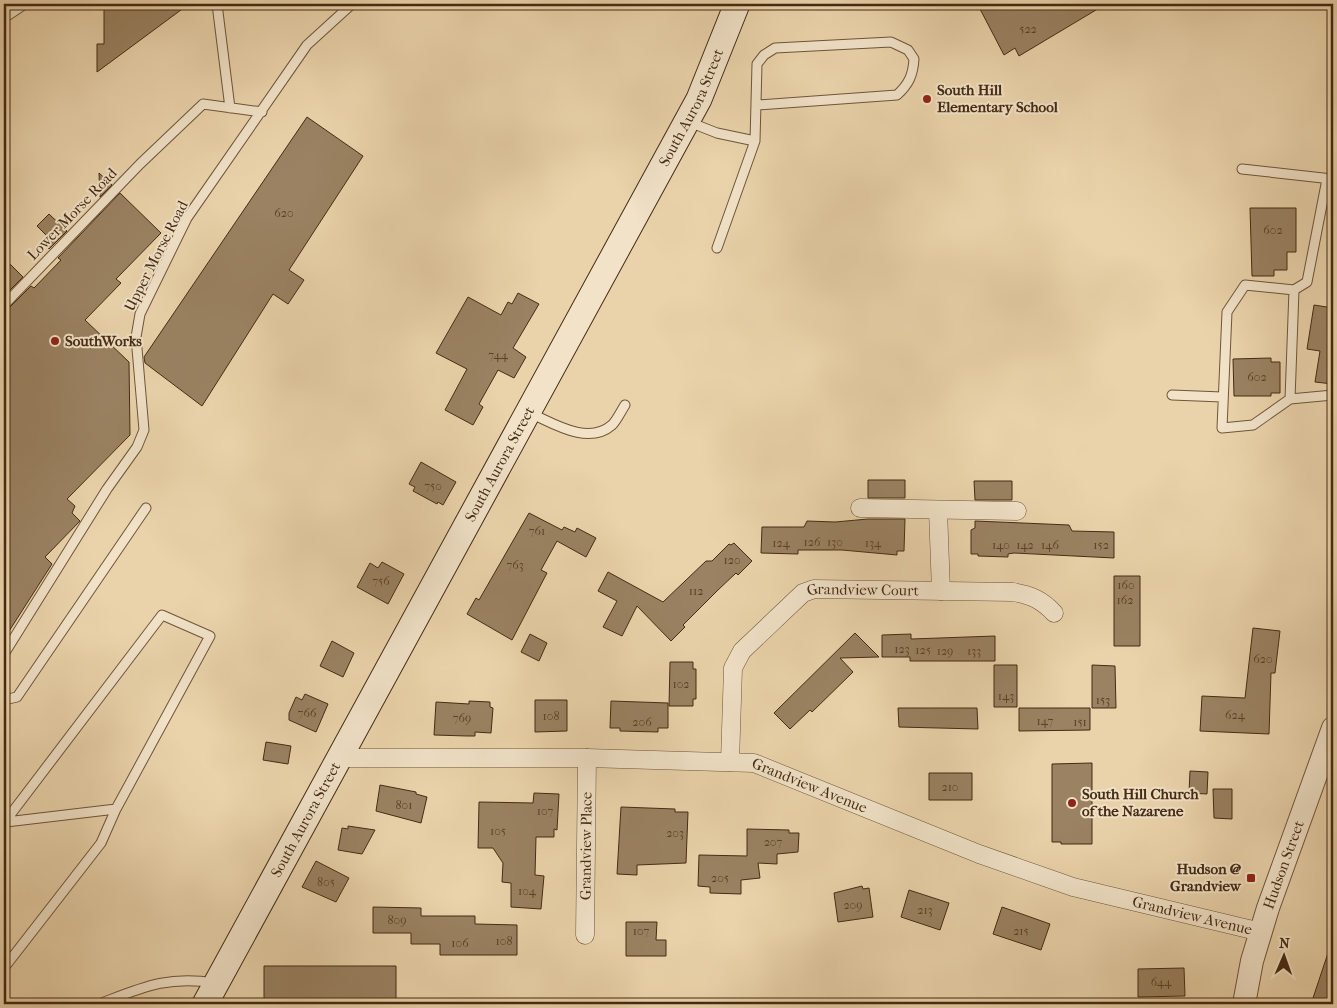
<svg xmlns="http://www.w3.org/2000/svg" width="1337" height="1008" viewBox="0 0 1337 1008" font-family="'IM FELL French Canon',serif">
	<rect width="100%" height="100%" fill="#ead3ab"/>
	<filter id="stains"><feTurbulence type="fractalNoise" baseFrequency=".004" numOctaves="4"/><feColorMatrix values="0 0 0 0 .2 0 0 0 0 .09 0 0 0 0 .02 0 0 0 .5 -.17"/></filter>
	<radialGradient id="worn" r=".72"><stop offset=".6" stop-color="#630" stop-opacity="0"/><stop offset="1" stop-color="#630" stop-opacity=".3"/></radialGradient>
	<path fill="#9a8262" stroke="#442b13" d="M104 4H189L97 72V44H104Z
		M989 4H1106L1019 56 1015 48 1004 55 980 9Z
		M307 117 363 156 289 270 304 280 288 304 273 294 202 406 145 363 144 357Z
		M99 173 112 185 100 197Z
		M120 193 161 233 116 279 121 283 85 320 129 362 130 435 67 499 75 506 72 513 80 521 45 557 52 564 4 639V311L8 309 31 286 34 288 61 260 58 258Z
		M1250 208H1296V252H1287V270H1274V276H1252Z
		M49 214 67 231 49 249 47 246 52 241 37 226Z
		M4 258 23 277 4 296Z
		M518 293 539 304 513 348 526 357 514 378 498 370 479 404 483 407 473 425 445 410 467 369 436 353 468 297 501 315 508 302 512 304Z
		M1314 305 1333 308V384L1315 382 1320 351 1307 349Z
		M1271 358V362H1280V393H1271V396H1234L1233 359Z
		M421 462 456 482 443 505 438 502 437 504 413 491 415 487 409 484Z
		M868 480H905V498H868Z
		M974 481H1012V500H975Z
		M529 513 562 530 564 527 575 532 577 528 596 538 586 557 557 541 541 570 547 573 512 640 467 614 476 598 479 600Z
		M868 519H905L904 551H897V555L842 550H798V554L761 553 762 527H804L807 521 835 522Z
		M975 521 1069 525 1072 531 1114 532V558L1014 553 1008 554V557L978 556V554H971V530L975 528Z
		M734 543 752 561 738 575 736 573 718 590 683 625 685 627 671 641 637 606 622 636 603 627 617 601 598 591 608 572 663 602 706 561H712L729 544 731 545Z
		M382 562 404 574 388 604 357 587 370 563 378 568Z
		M1114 576H1140V646H1114Z
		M1253 628 1280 631 1275 673H1271L1269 734 1200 731 1202 696 1245 698Z
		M855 633 879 657 840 658 853 672 812 712 810 710 790 729 774 713Z
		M530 634 547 643 539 661 521 652Z
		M911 634V639L995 636V661H910V657H882V635Z
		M332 641 354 653 343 677 320 666Z
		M670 662H693V669H696V699H693V706H669Z
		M994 665H1017V707H994Z
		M1092 665 1115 666 1116 708H1092Z
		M305 694 328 704 316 732 289 720V713L296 697 302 700Z
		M535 700H567V731L535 732Z
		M469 701 490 702V707L493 708 491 733 475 732V736H467L434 735 436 702 469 704Z
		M611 701 668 703V728H658V732L620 731V728H610Z
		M898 708H977L978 729 899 727Z
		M1019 708H1090V730L1019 731Z
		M266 742 291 746 288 764 263 760Z
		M1092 763V844H1061V842H1052V764Z
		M1190 771 1208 772 1207 794 1189 793Z
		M929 773H972V800H929Z
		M380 785 416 792V794L427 797 421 823 376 811Z
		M1213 789H1232V819L1214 818Z
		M534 793 559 794 557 830 554 829V837H536L535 875 544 876 541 909 511 907V883L502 882 503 863 493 848H478L479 802 533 803Z
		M621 807 675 809V812H688L686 863 637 865V875L617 874Z
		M348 826 375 830 362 854 338 850 342 828 348 829Z
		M747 829 789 830V833H799L798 852 777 854V864L758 863 760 878 741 880V894L710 893V887L698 886 699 855 747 856Z
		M316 861 349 878 336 902 302 887Z
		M862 886 863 889 869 888 873 917 838 922 834 893Z
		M909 890 949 903 940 930 901 917Z
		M373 907 421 908V916H475V924L517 925V955H440V944H411V933H373Z
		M1002 907 1050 924 1041 950 993 934Z
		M626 922H657L656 940H666V956H626Z
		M1330 947H1333V1004H1311Z
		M264 966H396V1004H264Z
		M1184 968 1185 996 1138 997V969Z"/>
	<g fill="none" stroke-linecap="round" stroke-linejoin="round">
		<defs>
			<path id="service" d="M217 4 230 108
				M4 18 25 4
				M689 122 717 133 755 141 757 64 764 55 775 48 891 42 908 50 914 59C913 75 909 84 897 95L758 105
				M1242 169 1332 179
				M1327 179 1307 282 1294 290 1290 399 1333 395
				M717 248 755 141
				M4 305 140 164 203 104 262 112
				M1172 395 1222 397
				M1290 399 1253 425 1222 428 1227 312 1245 285 1294 290
				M530 413C553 423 588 446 612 425 617 420 621 411 625 405
				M4 654 107 489 137 447 144 430 136 337 140 314 187 218 307 45 352 4
				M4 700 17 697 146 508
				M6 822 116 809
				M4 823 162 615 210 636 116 809 101 843 4 968
				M99 1004C141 988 168 975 214 983"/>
			<g id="minor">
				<path d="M860 508 1017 511"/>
				<path d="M938 510 941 591"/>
				<path id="s1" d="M338 758H587L754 763 979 854 1073 887 1261 932"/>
				<path id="s2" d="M730 762 733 668 742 651 803 593 814 589 1013 592C1031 595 1042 600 1054 613"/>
				<path id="s3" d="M585 935 587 758"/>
			</g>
			<g id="tertiary">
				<path id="s4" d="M1244 1004 1252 961 1268 908 1333 728"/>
			</g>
			<g id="secondary">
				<path id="s5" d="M205 1004 699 99 737 4"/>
			</g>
		</defs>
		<use href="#service" stroke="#6e5539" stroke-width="11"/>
		<use href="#minor" stroke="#6e5539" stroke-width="19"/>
		<use href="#tertiary" stroke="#6e5539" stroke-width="24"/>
		<use href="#secondary" stroke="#442b13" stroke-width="27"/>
		<use href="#service" stroke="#f1e2c8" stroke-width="9"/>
		<use href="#minor" stroke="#f1e2c8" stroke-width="18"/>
		<use href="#tertiary" stroke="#f1e2c8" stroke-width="22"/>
		<use href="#secondary" stroke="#f1e2c8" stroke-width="25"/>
	</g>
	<g fill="#8f2418" stroke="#f1e2c8" stroke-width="2">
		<circle cx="927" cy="99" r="5"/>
		<circle cx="55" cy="341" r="5"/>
		<circle cx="1072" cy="803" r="5"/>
		<rect x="1246" y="873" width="10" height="10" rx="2.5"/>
	</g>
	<g text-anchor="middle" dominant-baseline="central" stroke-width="4" stroke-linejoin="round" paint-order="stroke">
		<g font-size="12" fill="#5a4127">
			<text x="1028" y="29">522</text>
			<text x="284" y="213">620</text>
			<text x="1273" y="230">602</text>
			<text x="498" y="355">744</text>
			<text x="1257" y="377">602</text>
			<text x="433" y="486">750</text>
			<text x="537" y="531">761</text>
			<text x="812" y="542">126</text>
			<text x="835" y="542">130</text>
			<text x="781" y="543">124</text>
			<text x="873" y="543">134</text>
			<text x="1001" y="545">140</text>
			<text x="1025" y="545">142</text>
			<text x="1050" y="545">146</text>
			<text x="1101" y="545">152</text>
			<text x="732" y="560">120</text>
			<text x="515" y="565">763</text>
			<text x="381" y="581">756</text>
			<text x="1126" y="585">160</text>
			<text x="696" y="591">112</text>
			<text x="1125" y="600">162</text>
			<text x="902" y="649">123</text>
			<text x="923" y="650">125</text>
			<text x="945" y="651">129</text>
			<text x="974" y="651">133</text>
			<text x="1263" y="659">620</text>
			<text x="681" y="684">102</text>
			<text x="1006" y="696">143</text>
			<text x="1103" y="700">153</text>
			<text x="307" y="713">766</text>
			<text x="1235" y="715">624</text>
			<text x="551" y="716">108</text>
			<text x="462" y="718">769</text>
			<text x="1045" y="721">147</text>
			<text x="642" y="722">206</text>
			<text x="1080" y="722">151</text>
			<text x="950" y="787">210</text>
			<text x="404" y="805">801</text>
			<text x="545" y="811">107</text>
			<text x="498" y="831">105</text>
			<text x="675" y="833">203</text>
			<text x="773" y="842">207</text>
			<text x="720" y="878">205</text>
			<text x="326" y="882">805</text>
			<text x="527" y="891">104</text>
			<text x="853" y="905">209</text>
			<text x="925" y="910">213</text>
			<text x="397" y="920">809</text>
			<text x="641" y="931">107</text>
			<text x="1021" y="931">215</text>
			<text x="504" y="941">108</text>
			<text x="460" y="943">106</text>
			<text x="1161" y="982">644</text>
		</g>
		<g font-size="15" font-weight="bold" fill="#442b13" stroke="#f1e2c8" text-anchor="start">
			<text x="937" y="90">South Hill<tspan x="937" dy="17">Elementary School</tspan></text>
			<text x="65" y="341">SouthWorks</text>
			<text x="1082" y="794">South Hill Church<tspan x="1082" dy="17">of the Nazarene</tspan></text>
			<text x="1241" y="869" text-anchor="end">Hudson @<tspan x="1241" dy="17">Grandview</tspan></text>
		</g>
		<g font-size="15" fill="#442b13" stroke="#f1e2c8">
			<text stroke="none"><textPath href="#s5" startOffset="1020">South Aurora Street</textPath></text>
			<text transform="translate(72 214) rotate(-46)">Lower Morse Road</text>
			<text transform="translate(156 256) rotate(-63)">Upper Morse Road</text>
			<text stroke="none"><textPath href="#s5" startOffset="615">South Aurora Street</textPath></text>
			<text stroke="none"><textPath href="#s2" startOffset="258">Grandview Court</textPath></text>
			<text stroke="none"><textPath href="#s1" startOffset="476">Grandview Avenue</textPath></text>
			<text stroke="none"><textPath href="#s5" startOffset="210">South Aurora Street</textPath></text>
			<text stroke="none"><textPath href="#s3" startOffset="89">Grandview Place</textPath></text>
			<text stroke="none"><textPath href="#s4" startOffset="145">Hudson Street</textPath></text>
			<text stroke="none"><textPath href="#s1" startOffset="881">Grandview Avenue</textPath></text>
		</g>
	</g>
	<rect width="1337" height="1008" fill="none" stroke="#ead3ab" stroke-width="20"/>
	<rect x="5" y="5" width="1327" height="998" fill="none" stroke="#442b13" stroke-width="2.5"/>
	<rect x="10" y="10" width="1317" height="988" fill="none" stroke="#442b13"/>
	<g transform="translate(1284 956) rotate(2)" stroke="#f1e2c8" stroke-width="4" paint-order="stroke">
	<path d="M0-4L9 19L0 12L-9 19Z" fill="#442b13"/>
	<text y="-8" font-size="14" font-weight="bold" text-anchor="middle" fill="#442b13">N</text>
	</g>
	<rect width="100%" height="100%" filter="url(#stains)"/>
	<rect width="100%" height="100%" fill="url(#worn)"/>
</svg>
